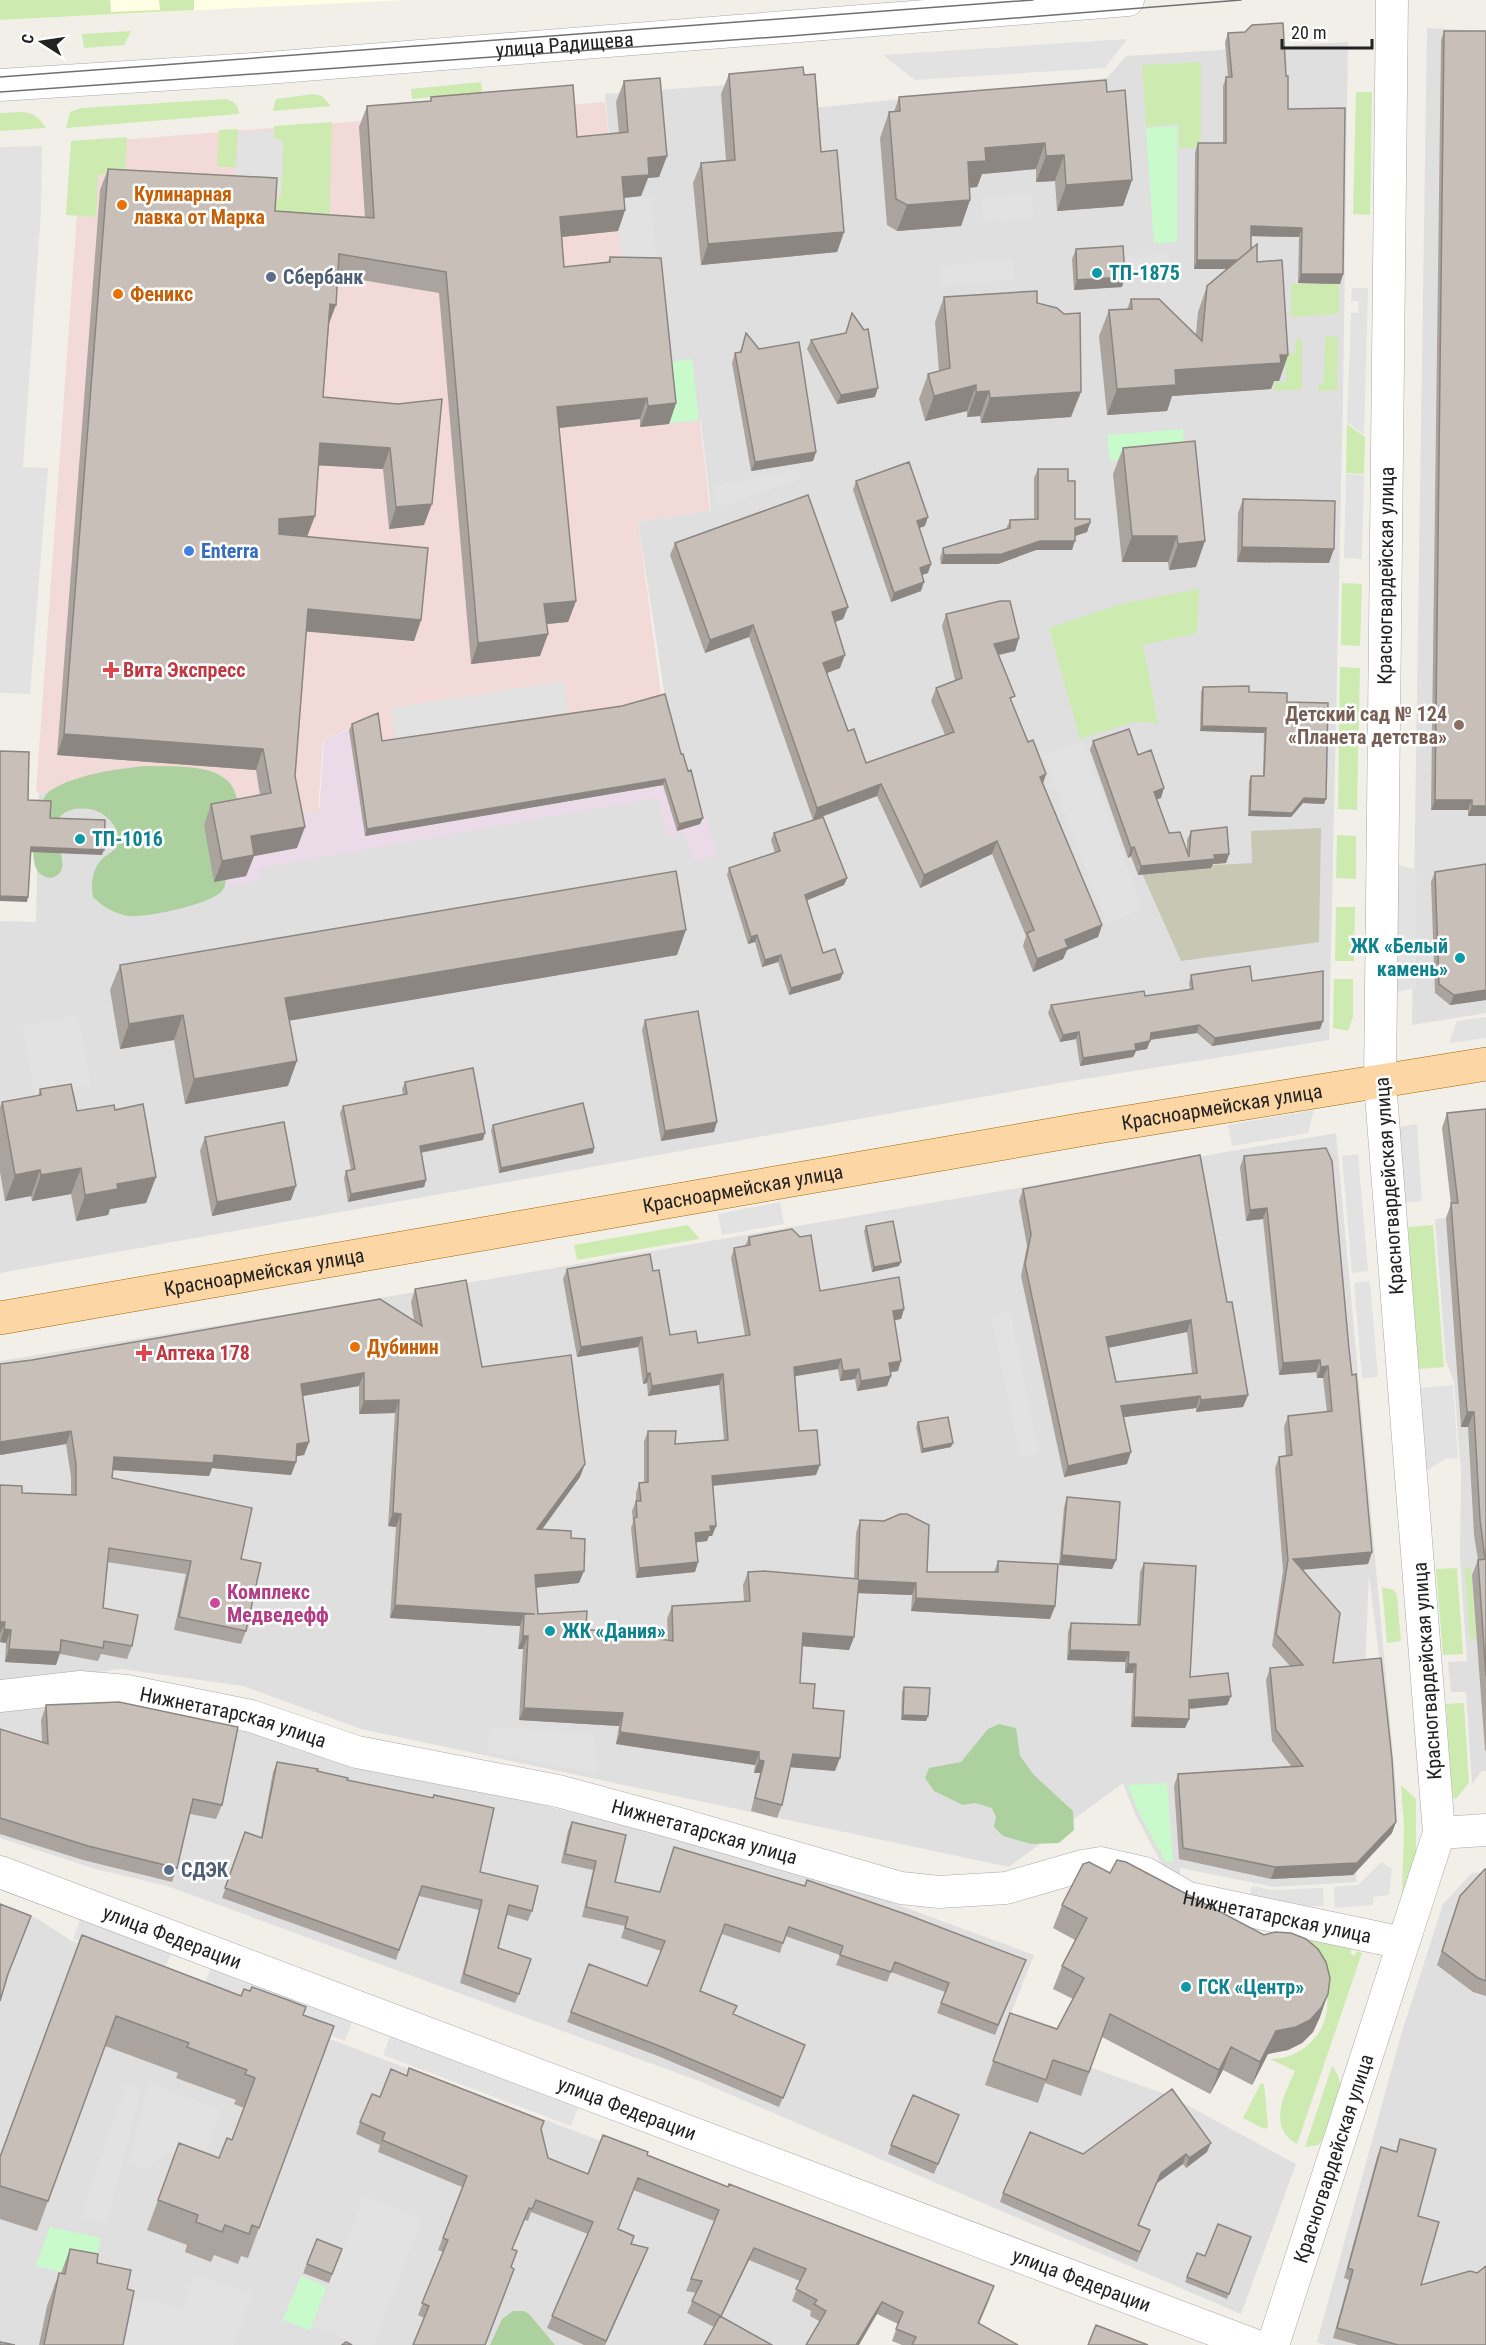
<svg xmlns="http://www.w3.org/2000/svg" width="1486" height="2345" viewBox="0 0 1486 2345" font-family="'Roboto Condensed',sans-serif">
	<rect width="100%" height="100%" fill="#f2efe9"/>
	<path fill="#e0dfdf" d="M1427 28 1486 31V1013L1412 1025Z
		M1348 42 1343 397 1329 1040 1065 1082 0 1273V921L36 922 39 785 310 809 667 710 638 522 711 510 701 421 670 424 653 278 624 281 605 94 810 79 813 108 1107 78 1126 56Z
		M1336 1133 1400 1830 1369 1574 1356 1882 1274 1887 1180 1868V1873L1176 1877 1166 1870 1159 1859 1135 1814 1123 1783 1009 1867 361 1729 243 1686 121 1669 0 1684V1361L299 1312Z
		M1486 1215V1771H1482L1472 1784 1466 1692H1451L1448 1662 1467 1661 1460 1557 1461 1474 1454 1382 1446 1361 1435 1219Z
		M114 1694 346 1755 783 1866 885 1900 1034 1955 1002 2036 1168 2095 1296 2164 1241 2314 699 2081 167 1886 96 1869 0 1838V1707Z
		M1486 1872V2345H1326L1317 2342 1401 2035 1443 1904 1472 1873Z
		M0 1906 36 1918 72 1941 316 2034 868 2241 807 2345H0Z"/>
	<path fill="#f2dad9" d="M605 102 624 280 653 277 669 424 700 421 710 510 638 522 662 702 380 746 376 717 323 740 318 813 36 792 82 143Z"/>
	<path fill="#ebdbe8" d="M375 718 379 746 679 759 687 775 692 774 717 854 695 862 683 832 668 836 657 798 260 868 261 880 210 889 193 805 319 814 324 740Z"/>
	<path fill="#ffffe5" d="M0 0H405L0 20Z"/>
	<path fill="#c7c7b4" d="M1321 828 1319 942 1181 961 1140 869 1252 863 1251 831Z"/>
	<path fill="#cdebb0" d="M0 0H110L111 12 160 10 159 0H194V10L0 20Z
		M131 31 124 45 84 48 82 34Z
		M1201 62V148H1179V124L1146 127 1142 65Z
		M481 82 482 92 412 99 411 89Z
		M1356 92H1372L1370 215 1353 214Z
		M313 94 322 96 331 106 273 111 275 101 277 99Z
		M225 99C235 101 238 105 239 114L66 128 70 112 81 108Z
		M22 112C35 113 39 118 46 128L0 131V113Z
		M332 122 329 228 270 224 271 200 281 197 283 141 274 138V126Z
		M238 129 236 167H217L219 130Z
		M127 137 125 172 98 175 96 217 66 215 71 141Z
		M1291 284H1339V314L1291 317Z
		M1338 336 1337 390 1318 391 1319 385 1324 382 1325 337Z
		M1302 339V389L1274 391V383L1286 382 1285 354 1296 353 1295 340Z
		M1347 424 1365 437 1364 474 1346 473Z
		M1342 583 1362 584 1360 646 1341 645Z
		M1199 589 1197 633 1143 645 1158 723 1134 722 1080 739 1049 628 1121 604Z
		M1340 667 1360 668 1357 810 1338 809Z
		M1337 835 1356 836V879L1336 878Z
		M1336 907H1355L1354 961H1335Z
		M1334 979H1353V1017L1348 1031 1333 1028Z
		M688 1225 700 1239 577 1260 574 1245Z
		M1433 1225 1444 1367 1419 1369 1408 1227Z
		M1471 1567 1476 1639 1470 1640 1465 1568Z
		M1457 1568 1463 1654 1443 1655 1436 1569Z
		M1382 1587 1394 1590 1397 1596 1401 1641 1387 1643Z
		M1464 1703 1469 1783 1455 1800 1452 1791 1446 1704Z
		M1401 1785 1416 1799V1851L1408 1893H1402L1404 1827Z
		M1314 1940 1339 1944 1352 1949 1350 1953 1354 1956 1357 1951 1362 1953 1297 2144C1267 2127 1284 2095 1295 2071L1270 2059C1306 2059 1334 2027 1326 1990 1322 1973 1314 1957 1308 1941Z
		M1332 2066 1338 2075 1341 2087 1324 2138 1318 2145 1305 2147Z
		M1261 2083 1264 2084 1268 2125 1267 2128 1264 2129 1243 2118Z"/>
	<path fill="#add19e" d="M146 766C175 767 232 761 237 800L226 873C226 880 226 886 222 891 212 904 146 918 129 916 115 914 103 907 93 897 90 884 93 867 103 858 108 854 114 851 117 846 124 829 104 811 90 809 80 808 71 808 63 814 42 829 80 871 51 878 45 877 39 875 36 868 29 853 36 798 51 790 78 774 115 769 146 766Z
		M999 1724 1016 1728 1020 1756 1034 1775 1073 1811 1074 1830 1059 1843 1031 1844 1003 1836 994 1827 996 1817 992 1808 975 1803 963 1805 934 1791 925 1778 929 1768 961 1762 988 1729Z
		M513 2311H524L529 2314 555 2345H490L502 2319Z"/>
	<path fill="#c8facc" d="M1177 126V242L1154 243 1146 128Z
		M692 359 699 420 669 423 663 363Z
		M1183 429 1185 455 1110 461 1107 435Z
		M1167 1783 1173 1862H1166L1140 1815 1127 1785Z
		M50 2227 101 2238 91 2279 36 2266Z
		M301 2276 327 2287 310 2330 283 2320Z"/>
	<path fill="#e2e2e2" d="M1127 39 1105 68 915 80 883 55Z
		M274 131V138L283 141 281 193 235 190 238 133Z
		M42 146 41 211 23 467 48 468 30 694 0 693V147Z
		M1032 194 1034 218 983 222 981 198Z
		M650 196 659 276 624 280 616 199Z
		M1169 253 1170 274 1126 277 1124 256Z
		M1013 260 1015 280 941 285 940 265Z
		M1352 288H1368L1364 435 1347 422 1351 313H1358L1359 301H1351Z
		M798 469 801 479 716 508 712 486Z
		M1346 474 1364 475 1362 559 1344 558Z
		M564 681 568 712 395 740 391 708Z
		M1083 741 1142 909 1107 924 1043 756Z
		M1391 863 1417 870 1416 988 1390 993Z
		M78 1015 91 1084 35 1095 22 1026Z
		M1486 1017V1038L1449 1043 1457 1021Z
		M1314 1110 1308 1133 1232 1146 1228 1125Z
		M1417 1124 1422 1201 1398 1203 1393 1128Z
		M1358 1154 1368 1271 1352 1273 1342 1156Z
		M780 1202 784 1224 722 1235 718 1214Z
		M1370 1281 1378 1377 1362 1378 1354 1283Z
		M1010 1312 1039 1453 1020 1457 991 1316Z
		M1453 1385 1458 1458 1445 1459 1426 1471 1420 1388Z
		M489 1727 594 1734 598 1774 487 1752Z
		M1381 1862 1392 1869 1389 1895 1373 1897V1905L1335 1908 1334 1887 1358 1885Z
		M1252 1886 1272 1890 1323 1888 1324 1906 1272 1908 1248 1903Z
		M80 1920 171 1954 163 1973 73 1939Z
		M211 1968 352 2022 345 2041 203 1987Z
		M390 2036 578 2108 571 2126 383 2055Z
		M149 2083 220 2110 201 2163 170 2152 145 2169 129 2163Z
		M127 2084 141 2089 107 2223 80 2218Z
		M364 2196 422 2219 373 2345H361L313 2326Z
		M194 2275 252 2293 234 2345H124L134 2297 183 2308Z"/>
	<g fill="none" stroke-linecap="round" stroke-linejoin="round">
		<defs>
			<g id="minor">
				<path id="s1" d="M0 85 254 69 1128 0"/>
				<path id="s2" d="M0 1696 80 1687 127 1691 251 1716 357 1752 558 1791 669 1821 901 1888 939 1892 1006 1888 1082 1866 1101 1863 1145 1873 1188 1898 1403 1943"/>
				<path d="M1439 1833 1486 1830"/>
				<path id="s3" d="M0 1872 1254 2345"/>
				<path id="s4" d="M1273 2345 1439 1833 1380 1082 1392 0"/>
			</g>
			<g id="major">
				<path id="s5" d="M0 1318 1085 1129 1486 1064"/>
			</g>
		</defs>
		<use href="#minor" stroke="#a9a9a9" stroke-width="33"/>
		<use href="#major" stroke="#a06b00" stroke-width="34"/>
		<use href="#minor" stroke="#fff" stroke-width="32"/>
		<use href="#major" stroke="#fcd6a4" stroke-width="33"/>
		<path stroke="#707070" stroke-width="1.5" d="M0 77 1033 0
			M0 92 790 36 1241 0"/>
	</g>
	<path fill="#aba49e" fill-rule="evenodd" d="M1444 31 1486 816H1468V810H1431L1441 40Z
		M1228 33 1288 109 1343 274 1340 284 1298 283 1299 237 1251 236V249L1257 262 1288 355 1279 381H1274L1271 389 1172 396 1167 411 1107 415 1099 336 1109 310 1127 309 1131 299 1196 334 1198 312 1207 286 1227 269H1194L1195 152 1198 143H1223V86L1226 77H1228L1225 42Z
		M729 74 804 75 821 152 844 232 837 252 701 265 693 183 701 163 726 160 721 94Z
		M624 81 667 156 659 177 648 178 641 196 624 198 625 210 618 231 562 237 564 267 608 262 610 257 676 403 669 424 640 427V419L559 428 576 601 568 622 546 624 548 634 540 656 471 664 439 293 338 276 329 325 323 397 398 404 424 525 389 529 383 469 318 465 307 537 421 620 414 641 306 631 295 776 297 848 254 856 246 876 214 882 204 825 211 804 260 795 256 770 57 755 100 190 108 169 275 211 365 217 359 127 367 106 430 101 431 97 577 137 619 133 616 102Z
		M1107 92 1132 180 1123 206 1057 211 1055 181 1036 182V169L982 174 977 187 970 188V200L961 226 897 231 887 225 880 138 889 112H894L899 97Z
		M1076 249 1122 287 1074 290 1072 259Z
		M944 297 1037 303 1071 417 981 423 980 416 967 417V411L925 421 919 399 928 374 939 371 935 322Z
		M852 313 864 330 875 397 837 404 807 349 811 340 845 334Z
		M746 333 759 349 816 452 813 461 751 471 732 363 735 353 740 352Z
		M1123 448 1196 567 1169 570 1168 562H1122L1113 474Z
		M1038 469 1068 481 1075 519 1090 523 1087 532 1075 536 1072 550H1036L998 564H941L940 558 943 548 1006 529 1010 520 1034 519V478Z
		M856 481 925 526 919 528 928 573 922 575 921 591 891 602 853 490Z
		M1243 499 1329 563 1237 562 1238 513Z
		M675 543 848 607 843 619 835 622 840 668 827 673 848 731 866 763 945 735 931 701 936 688 955 680 942 626 946 614 1019 638 1015 651 998 655 1012 703 1043 784 1102 925 1098 937 1067 950 1063 959 1033 972 1023 946 1026 936 992 854 920 888 877 796 818 818 847 878 844 885 807 900 823 953 843 973 840 980 789 995 778 962 762 967 755 942 748 944 727 875 729 868 775 853 771 840 774 833 813 820 749 637 705 653 670 555Z
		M1203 687 1249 692 1287 702 1324 804 1303 803 1291 817 1248 816 1249 781 1251 776H1263L1264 733 1200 731 1201 692Z
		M352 724 382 741 681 754 700 824 677 831 663 785 365 836 349 730Z
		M1093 741 1138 755 1161 798 1157 799 1169 833 1187 850V840L1191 831 1229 854 1226 863 1213 864 1211 868 1138 875 1131 856 1128 858 1090 750Z
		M1486 864V1000L1450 1005 1435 993 1431 882 1435 872Z
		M677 955 289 1020 288 1086 185 1104 174 1040 120 1049 110 990 120 965Z
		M1191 975 1252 981 1323 1021 1320 1029 1212 1046 1197 1033 1150 1040 1147 1049 1136 1051 1133 1057 1080 1066 1076 1039 1060 1042 1048 1013 1051 1005 1145 996 1190 990 1189 983Z
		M645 1020 714 1132 661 1141 642 1030Z
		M405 1082 483 1140 421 1153 426 1180 424 1187 348 1202 344 1178 346 1171 351 1170 340 1113 343 1106 403 1095 402 1089Z
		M40 1089 77 1111 115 1110 156 1177 146 1203 110 1209 108 1215 76 1221 71 1194 32 1201 31 1196 5 1201 0 1172V1107L2 1102 38 1096Z
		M1486 1109V1751L1485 1750 1472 1575 1478 1560 1474 1535 1468 1427H1461L1446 1218 1451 1204 1442 1128 1447 1113Z
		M493 1125 594 1148 593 1153 499 1173 491 1130Z
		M205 1137 291 1200 212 1216 200 1151Z
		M1244 1156 1349 1349 1372 1552 1368 1564 1302 1569 1333 1663 1392 1833 1353 1875 1271 1879 1179 1859 1174 1786 1178 1774 1291 1766 1272 1741 1266 1680 1270 1668 1290 1666 1272 1646 1283 1571 1275 1468 1279 1457 1286 1455 1284 1427 1288 1416 1327 1412 1323 1378H1317L1316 1372 1279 1375 1263 1219 1246 1221 1240 1167Z
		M1023 1189 1227 1302 1248 1395 1243 1407 1196 1412V1408L1123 1417 1127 1464 1064 1477 1021 1276 1027 1246 1019 1201ZM1187 1332 1192 1373 1116 1382 1108 1348Z
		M866 1226 899 1266 872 1272 864 1231Z
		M749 1237 820 1291 904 1309 901 1319 894 1320 898 1371 890 1372 887 1386 857 1391 855 1379 840 1381 838 1369 795 1376 799 1431 816 1475 713 1486 716 1526 712 1536H709L707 1541 696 1542 698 1562 695 1572 636 1578 631 1528 633 1522 632 1511 636 1501V1493L639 1483 644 1482V1441L648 1431 675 1444 724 1440 719 1385 648 1396 647 1383 643 1384 638 1347 577 1357 563 1279 567 1269 653 1271 670 1335 698 1343 745 1336 731 1258 734 1248 745 1246Z
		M415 1289 482 1367 580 1477 542 1529 571 1538 579 1583 536 1588 538 1614 586 1629 668 1641 667 1619 672 1606 744 1602 743 1585 748 1572 854 1578 856 1533 860 1520 927 1572H994L998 1561 1055 1606 1050 1619 911 1611 912 1595 857 1593 854 1637 849 1650 803 1646 800 1683 813 1708 835 1771 790 1767 782 1805 777 1818 751 1811 760 1773H754L755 1765 616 1744 619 1726 519 1720 523 1649H518L520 1626 390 1618 396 1527 388 1526 395 1413 359 1414V1386L303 1396 309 1442 304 1455 296 1456V1462L291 1475 212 1468 209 1476 113 1470 112 1478 241 1559 246 1631 241 1644 174 1630 186 1574 107 1562 103 1608 132 1646 127 1659 101 1654 98 1661 60 1654 56 1665 5 1662 6 1643 0 1642V1485L22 1493 71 1495V1477L66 1444 0 1455 414 1321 411 1302Z
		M918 1422 951 1447 921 1453 916 1427Z
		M1067 1497 1116 1560 1112 1569 1059 1565 1064 1507Z
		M1144 1563 1190 1677 1231 1696 1227 1705 1189 1709V1719L1185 1728 1131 1727 1133 1673H1125V1662L1067 1660 1068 1632 1071 1623 1137 1625 1140 1572Z
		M904 1687 928 1716 926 1721 901 1720 902 1692Z
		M46 1705 222 1805 216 1819 190 1814 177 1868 172 1882 83 1860 0 1834V1729L42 1742 41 1720Z
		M277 1762 317 1771 347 1780 480 1872 532 1911 528 1921 507 1915 498 1948 519 1994 515 2003 460 1983 479 1910 419 1896 396 1960 222 1898 245 1832 261 1837 273 1772Z
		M572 1822 615 1882 660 1892 674 1847 1022 1969 995 2035 937 2013 945 1992 891 1972 887 1982 836 1965 840 1955 785 1936 780 1953 722 1934 700 1992 734 2015 805 2045 779 2107 658 2056 567 2022 589 1964 647 1986 661 1951 621 1938 625 1926 582 1917 593 1870 561 1863 568 1831Z
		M1486 1869V1996L1473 1992 1437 1965 1460 1896Z
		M1062 1905 1320 2017 1313 2032 1302 2043 1288 2050 1268 2054 1252 2085 1223 2070 1210 2094 1102 2037 1081 2096 1045 2083 1038 2103 985 2085 1010 2013 1057 2029 1073 1999 1053 1989 1062 1966 1075 1940 1053 1928Z
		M82 1935 241 1996 303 2015 334 2026 248 2258 241 2256 238 2264 214 2255 211 2262 185 2252 187 2245 147 2230 179 2143 219 2158 232 2140 244 2108 234 2104 236 2100 176 2078 178 2073 105 2046 37 2231 0 2219V2157Z
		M407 2076 544 2121 541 2130 548 2158 588 2174 647 2155 990 2298 979 2324 1018 2345H902L892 2341 898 2324 877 2314 819 2321 810 2316 811 2311 792 2301 800 2281 749 2260 714 2327 687 2313 696 2293 686 2291 714 2221 633 2190 618 2229 631 2244 648 2248 643 2260 605 2345H584L547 2328 588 2234 531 2212 528 2221 525 2220 424 2318 418 2315 443 2252 438 2250 462 2187 378 2152 380 2145 356 2134 360 2122 380 2097Z
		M955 2124 934 2174 888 2154 891 2145Z
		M1400 2139 1418 2216 1421 2285 1486 2345H1358L1333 2338 1349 2280 1344 2278 1377 2157 1381 2147 1396 2152Z
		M1207 2152 1186 2168 1183 2164 1157 2183 1139 2225 1150 2230 1137 2262 1000 2202 1003 2193 1083 2154Z
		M1251 2237 1227 2299 1185 2282 1197 2253 1205 2256Z
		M317 2239 342 2249 329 2283 303 2273Z
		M70 2249 97 2263 127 2289 123 2345H39L47 2306 59 2273H61Z"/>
	<path fill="#8b8681" d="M1045 143 1036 169 982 174 977 187 958 188 968 162 985 148Z
		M1064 155 1055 181 1036 182 1046 156Z
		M667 156 659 177 648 178 641 196 614 199 622 177 648 158Z
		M1132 180 1123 206 1057 211 1066 185Z
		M970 200 961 226 897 231 907 205Z
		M625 210 618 231 552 238 560 217Z
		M1251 226 1302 228 1299 237 1247 236Z
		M844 232 837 252 701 265 708 244Z
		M1197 260H1251L1247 269H1194Z
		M1301 274H1343L1340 284 1298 283Z
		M1125 277 1122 287 1074 290 1077 280Z
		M330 304 336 305 328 326Z
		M1280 355H1288L1279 381H1274L1271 389 1172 396 1167 411 1107 415 1117 389 1175 370Z
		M976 385 967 411 925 421 934 396Z
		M878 388 875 397 837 404 841 395Z
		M989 391 980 416 967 417 976 392Z
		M1081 392 1071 417 981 423 990 398Z
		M647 398 640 419 550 429 557 407Z
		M676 403 669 424 640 427 648 406Z
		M320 443 390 448 383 469 312 465Z
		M816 452 813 461 751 471 755 462Z
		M432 504 424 525 389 529 396 507Z
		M315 516 307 537 271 540 279 519Z
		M928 517 925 526 914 530 917 521Z
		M1090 523 1087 532 1072 537 1075 528Z
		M1132 536H1177L1168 562H1122Z
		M1040 541H1075L1072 550H1036L998 564H941L944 555Z
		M1205 541 1196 567 1169 570 1178 544Z
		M1242 547 1334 549 1329 563 1237 562Z
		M931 564 928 573 916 577 920 568Z
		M924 582 921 591 891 602 894 593Z
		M576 601 568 622 537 625 544 604Z
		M848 607 843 619 827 625 832 612Z
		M308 609 421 620 414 641 300 631Z
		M753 625 749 637 705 653 710 640Z
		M548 634 540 656 471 664 478 643Z
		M1019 638 1015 651 990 657 994 644Z
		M845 655 840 668 819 676 823 663Z
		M1202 726 1266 728 1264 733 1200 731Z
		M64 734 263 749 256 770 57 755Z
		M1046 774 1042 787 1040 777Z
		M665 779 663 785 365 836 367 829Z
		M881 784 877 796 813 820 817 808Z
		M1164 788 1161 798 1151 801 1154 792Z
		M1304 798 1326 799 1324 804 1303 803 1291 817 1248 816 1250 811Z
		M1435 800H1472L1468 810H1431Z
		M1472 806H1486V816H1468Z
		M703 818 700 824 677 831 679 824Z
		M305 827 297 848 254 856 246 876 214 882 222 861 251 836Z
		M997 841 992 854 920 888 924 875Z
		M31 847 104 850 102 855 29 852Z
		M1134 847 1131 856 1128 858 1131 848Z
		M1229 854 1226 863 1213 864 1211 868 1138 875 1141 866Z
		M847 878 844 885 803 902 805 895Z
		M0 896 28 897 27 902 0 901Z
		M1102 925 1098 937 1067 950 1063 959 1033 972 1037 959 1065 940Z
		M686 930 677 955 276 1023 285 998Z
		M757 935 755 942 748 944 751 937Z
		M781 955 778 962 762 967 765 960Z
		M843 973 840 980 789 995 791 988Z
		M1486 990V1000L1450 1005 1454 995Z
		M183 1015 174 1040 120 1049 129 1024Z
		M1323 1021 1320 1029 1212 1046 1215 1038Z
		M1199 1025 1197 1033 1148 1040 1151 1033Z
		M1079 1032 1076 1039 1060 1042 1063 1035Z
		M1150 1041 1147 1049 1136 1051 1133 1057 1080 1066 1083 1058 1135 1044Z
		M297 1061 288 1086 185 1104 194 1079Z
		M717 1122 714 1132 661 1141 665 1131Z
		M485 1133 483 1140 417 1153 420 1146Z
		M594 1148 593 1153 499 1173 501 1168Z
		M81 1168 71 1194 32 1201 41 1175Z
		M40 1170 31 1196 5 1201 15 1175Z
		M156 1177 146 1203 110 1209 108 1215 76 1221 85 1195 117 1184Z
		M426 1180 424 1187 348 1202 351 1194Z
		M296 1186 291 1200 212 1216 217 1202Z
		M1267 1208 1263 1219 1246 1221 1250 1210Z
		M901 1262 899 1266 872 1272 874 1267Z
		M904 1309 901 1319 889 1321 893 1311Z
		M1191 1320 1187 1332 1102 1349 1106 1337Z
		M642 1337 638 1347 577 1357 581 1347Z
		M841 1359 838 1369 790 1377 794 1367Z
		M1320 1360 1316 1372 1279 1375 1283 1363Z
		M901 1361 898 1371 885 1373 889 1363Z
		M1328 1366 1323 1378H1317L1321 1367Z
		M859 1369 855 1379 840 1381 843 1371Z
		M364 1373 359 1386 297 1397 301 1384Z
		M650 1373 647 1383 643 1384 647 1374Z
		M723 1374 719 1385 648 1396 652 1386Z
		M891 1376 887 1386 857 1391 861 1381Z
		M1248 1395 1243 1407 1196 1412 1201 1400Z
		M1200 1396 1196 1408 1117 1418 1121 1406Z
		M399 1400 395 1413 359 1414 364 1401Z
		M1467 1412H1474L1468 1427H1461Z
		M71 1431 66 1444 0 1455V1442Z
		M309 1442 304 1455 292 1457 297 1444Z
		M953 1443 951 1447 921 1453 923 1449Z
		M1131 1452 1127 1464 1064 1477 1068 1466Z
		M214 1455 296 1462 291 1475 212 1468 209 1476 110 1470 114 1457Z
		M585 1464 580 1477 533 1542 537 1529Z
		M820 1465 816 1475 708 1486 712 1476Z
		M393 1513 401 1514 396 1527 388 1526Z
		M710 1526H716L712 1536H709L707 1541 692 1543 695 1533Z
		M1372 1552 1368 1564 1289 1571 1293 1559Z
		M1062 1555 1116 1560 1112 1569 1059 1565Z
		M698 1562 695 1572 636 1578 639 1568Z
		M584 1571 579 1583 531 1588 535 1575Z
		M859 1580 916 1583 912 1595 854 1593Z
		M916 1598 1055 1606 1050 1619 911 1611Z
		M395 1605 535 1614H524L520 1626 390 1618Z
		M0 1622H5L0 1634Z
		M4 1629 11 1630 6 1643 0 1642Z
		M803 1633 854 1637 849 1650 799 1646Z
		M523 1636H528L523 1649H518Z
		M9 1649 60 1652 56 1665 5 1662Z
		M1070 1650 1129 1652 1125 1662 1067 1660Z
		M1128 1664H1136L1133 1673H1125Z
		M1231 1696 1227 1705 1186 1709 1189 1700Z
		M524 1708 623 1713 619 1726 519 1720Z
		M903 1715 928 1716 926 1721 901 1720Z
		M1134 1717 1189 1719 1185 1728 1131 1727Z
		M620 1732 759 1752 755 1765 616 1744Z
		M793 1754 840 1758 835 1771 788 1767Z
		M759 1760 764 1761 760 1773H754Z
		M1396 1822 1392 1833 1353 1875 1271 1879 1275 1867Z
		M1328 1994 1320 2017 1313 2032 1302 2043 1288 2050 1268 2054 1252 2085 1260 2062 1276 2031Z
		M1231 2047 1223 2070 1210 2094 1219 2070Z
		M1211 2143 1207 2152 1186 2168 1189 2158Z
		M1186 2154 1183 2164 1157 2183 1135 2234 1161 2173Z
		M648 2248 643 2260 605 2345 606 2341Z
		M754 2248 749 2260 716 2328 721 2316Z
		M882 2302 877 2314 859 2345H856Z"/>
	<path fill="#c7bfb8" stroke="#8b8681" stroke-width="1.5" fill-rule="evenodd" d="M1283 23 1286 76H1288V109L1345 108 1343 274H1301L1302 228 1251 226V249L1238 260H1197L1198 143H1226V77H1232L1228 33 1245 32 1252 25Z
		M1444 31H1486V806H1472V800H1435Z
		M803 67 804 75 815 74 821 152 837 150 844 232 708 244 701 163 735 160 729 74Z
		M660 78 667 156 648 158 649 175 622 177 625 210 560 217 564 267 610 262V257L661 258 676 403 648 406 647 398 557 407 576 601 544 604 548 634 478 643 446 272 339 254 336 305 330 304 323 397 398 404 442 399 432 504 396 507 390 448 320 443 315 516 279 519V534L428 548 421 620 308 609 295 776 305 827 251 836 254 855 222 861 211 804 271 793 263 749 64 734 108 169 277 178 275 211 374 218 367 106 431 101V97L573 85 577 137 628 132 624 81Z
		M1106 80 1107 92 1125 90 1132 180 1066 185 1064 155 1046 156 1045 143 985 148 986 161 968 162 970 200 907 205 896 199 889 112 900 111 899 97Z
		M1257 244V262L1282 260 1288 355H1280L1281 363 1175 370 1176 385 1117 389 1109 310 1132 309 1131 299H1159L1202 341 1207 286Z
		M1123 246 1125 277 1077 280 1076 249Z
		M1037 291V303L1057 308 1064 314 1080 313 1081 392 990 398 989 391 976 392V385L934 396 928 374 950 368 944 297Z
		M852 313 864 330 868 329 878 388 841 395 811 340 846 333Z
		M746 333 759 349 799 342 816 452 755 462 735 353 741 352Z
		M1195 441 1205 541 1178 544 1177 536H1132L1123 448Z
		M909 462 928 517 917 521 931 564 920 568 924 582 894 593 856 481Z
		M1038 469H1068V481H1075V519H1090V523L1075 528V541H1040L1002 554 944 555 943 548 1010 528V520L1038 519Z
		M808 495 848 607 832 612 845 655 823 663 848 731 854 729 866 763 954 732 936 688 962 678 946 614 1000 601H1010L1019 638 994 644 1015 696 1010 698 1028 742 1033 740 1046 774 1040 777 1102 925 1065 940 1068 947 1037 959 1027 933 1034 930 997 841 924 875 881 784 817 808 753 625 710 640 675 543Z
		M1243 499 1335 501 1334 549 1242 547Z
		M1249 686V692L1287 693V702L1328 703 1326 799 1304 798 1292 813 1250 811 1251 776H1264L1266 728 1202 726 1203 687Z
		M665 694 681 754H683L688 771 691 770 703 818 679 824 665 779 367 829 352 724 378 713 382 741 622 706Z
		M1129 729 1138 755 1151 750 1164 788 1154 792 1169 833 1180 832 1189 857 1191 831 1227 827 1229 854 1214 855 1215 859 1141 866 1134 847 1131 848 1093 741Z
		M0 751 29 752 28 800 51 801 50 818 105 820 104 850 31 847 28 897 0 896Z
		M823 817 847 878 805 895 823 953 835 949 843 973 791 988 781 955 765 960 757 935 751 937 729 868 780 851 774 833Z
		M1486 864V990L1454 995 1439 984 1435 872Z
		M676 871 686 930 285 998 297 1061 194 1079 183 1015 129 1024 120 965Z
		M1250 966 1252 981 1323 971V1021L1215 1038 1199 1025 1151 1033 1150 1041 1135 1044 1136 1050 1083 1058 1079 1032 1063 1035 1051 1005 1144 991 1145 996 1193 989 1191 975Z
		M698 1011 717 1122 665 1131 645 1020Z
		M473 1068 485 1133 420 1146 426 1180 351 1194 346 1171 355 1169 343 1106 407 1094 405 1082Z
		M71 1084 77 1111 114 1105 115 1110 143 1104 156 1177 117 1184 118 1189 85 1195 81 1168 41 1175 40 1170 15 1175 2 1102 41 1095 40 1089Z
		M583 1103 594 1148 501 1168 493 1125Z
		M1486 1109V1676L1478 1560 1485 1559 1480 1519 1474 1412H1467L1451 1203H1458L1447 1113Z
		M284 1122 296 1186 217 1202 205 1137Z
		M1326 1148 1332 1161 1349 1349 1352 1375 1356 1374 1372 1552 1293 1559 1340 1613 1333 1663 1381 1658 1392 1759 1396 1822 1357 1863 1275 1867 1183 1848 1178 1774 1303 1766 1276 1730 1270 1668 1303 1665 1276 1634 1288 1560 1279 1457 1292 1455 1288 1416 1332 1411 1328 1366 1321 1367 1320 1360 1283 1363 1267 1208 1250 1210 1244 1156Z
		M1200 1155 1227 1302H1232L1248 1395 1201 1400 1200 1396 1121 1406 1131 1452 1068 1466 1025 1264 1031 1234 1023 1189ZM1191 1320 1197 1373 1116 1382 1106 1337Z
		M893 1221 901 1262 874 1267 866 1226Z
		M792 1229 800 1237 811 1235 820 1291 899 1277 904 1309 893 1311 901 1361 889 1363 891 1376 861 1381 859 1369 843 1371 841 1359 794 1367 799 1431 817 1430 820 1465 712 1476 716 1526H710L711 1531 695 1533 698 1562 639 1568 634 1518 637 1517 636 1501H641L639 1483 648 1482V1431H676L675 1444 728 1440 723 1374 652 1386 650 1373 647 1374 642 1337 581 1347 567 1269 650 1254 653 1271 659 1270 670 1335 696 1331 698 1343 750 1335 734 1248 750 1245 749 1237Z
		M466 1280 482 1367 571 1355 585 1464 537 1529 571 1531V1538L585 1539 584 1571 535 1575 538 1614 587 1611 586 1629 673 1641 672 1606 750 1601 748 1572 764 1571 858 1579 860 1520 884 1521 900 1514H907L929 1525 927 1572H998V1561L1058 1564 1055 1606 916 1598V1583L859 1580 854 1637 803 1633 800 1683 815 1684 813 1708 844 1711 840 1758 793 1754 782 1805 755 1798 764 1761 759 1760V1752L620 1732 623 1713 524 1708 528 1636H523L524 1614H535L395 1605 401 1514 393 1513 399 1400 364 1401V1373L301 1384 309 1442 297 1444 296 1462 214 1455 213 1463 114 1457 112 1478 252 1508 241 1559 261 1563 246 1631 179 1617 191 1561 109 1548 103 1608 138 1615 132 1646 104 1641 103 1648 61 1640 60 1652 9 1649 11 1630 4 1629 5 1622H0V1485L22 1486V1493L76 1495V1464L71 1431 0 1442V1364L32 1360 380 1299 422 1326 415 1289Z
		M948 1417 953 1443 923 1449 918 1422Z
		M1067 1497 1120 1502 1116 1560 1062 1555Z
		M1144 1563 1196 1566 1190 1677 1228 1673 1231 1696 1189 1700V1719L1134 1717 1136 1664H1128L1129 1652 1070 1650 1071 1623 1140 1625Z
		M904 1687 930 1688 928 1716 903 1715Z
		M119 1702 238 1727 222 1805 193 1799 177 1868 88 1846 0 1818V1729L48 1744 46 1705Z
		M277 1762 318 1769 317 1771 348 1778 347 1780 433 1798 434 1795 494 1808 480 1872 538 1886 532 1911 509 1905 498 1948 531 1959 519 1994 464 1974 482 1900 422 1886 399 1950 225 1888 245 1832 262 1838Z
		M572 1822 626 1835 615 1882 660 1892 674 1847 805 1886 807 1880 908 1915 1026 1960 998 2025 941 2003 949 1983 895 1962 891 1972 840 1955 843 1946 789 1927 783 1943 725 1924 700 1991 737 2006 733 2014 805 2045 783 2098 662 2047 571 2012 589 1964 647 1986 665 1941 625 1928 628 1917 586 1907 596 1861 565 1854Z
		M1117 1860 1126 1862 1264 1935 1275 1932 1291 1933 1306 1939 1318 1949 1326 1962 1330 1978 1328 1994 1321 2008 1310 2020 1296 2027 1276 2031 1260 2062 1231 2047 1219 2070 1110 2014 1089 2072 1053 2060 1046 2080 993 2061 1010 2013 1057 2029 1084 1978 1062 1966 1087 1918 1062 1905 1083 1864 1089 1862 1110 1873Z
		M1485 1869H1486V1981L1478 1978 1442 1951 1460 1896Z
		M0 1904 31 1916 8 1974 0 2001Z
		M82 1935 241 1996 244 1989 250 1991 252 1987 288 2000 306 2007 303 2015 334 2026 259 2228 252 2225 249 2234 225 2225 222 2232 196 2222 198 2215 158 2200 179 2143 219 2158 227 2138 232 2140 255 2078 245 2074 247 2070 187 2047 189 2043 116 2016 48 2201 0 2186V2157Z
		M409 2068 544 2121 541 2129 548 2158 588 2174 603 2135 648 2152 647 2155 728 2187 729 2184 994 2286 978 2323 1018 2345H912L916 2337 896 2329 903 2312 882 2302 856 2345H806L826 2311 814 2304 817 2300 796 2289 806 2269 754 2248 721 2316 692 2301 702 2281 691 2279 719 2210 638 2178 618 2229 634 2236 631 2244 648 2248 606 2341 552 2316 593 2222 536 2200 532 2209 529 2208 512 2249 517 2251 511 2267 514 2269 485 2345H413L429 2306 422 2303 448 2240 443 2238 467 2176 382 2140 385 2133 360 2122 372 2094 380 2097 391 2069 407 2076Z
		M1172 2089 1211 2143 1189 2158 1186 2154 1161 2173 1138 2225 1150 2230 1140 2252 1003 2193 1030 2132 1083 2154Z
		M913 2095 959 2115 938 2164 891 2145Z
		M1400 2139 1436 2149 1418 2216 1439 2222 1421 2285 1470 2271 1477 2273 1486 2266V2345H1398L1337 2328 1353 2270 1348 2268 1381 2147 1397 2152Z
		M1218 2224 1251 2237 1229 2294 1187 2277 1197 2253 1205 2256Z
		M317 2239 342 2249 332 2274 307 2264Z
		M70 2249 98 2254 97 2263 131 2270 127 2289 134 2291 123 2345H44L59 2273 65 2274Z
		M720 2316 772 2345H704Z
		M1096 2325 1148 2345H1088Z
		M0 2342 15 2345H0Z
		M346 2342 352 2345H342Z"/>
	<g fill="#e8710a" stroke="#fff" stroke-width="2">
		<circle cx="122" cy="205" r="6"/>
		<circle cx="118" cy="294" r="6"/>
		<circle cx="355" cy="1347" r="6"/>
	</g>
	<g fill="#0f9aa8" stroke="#fff" stroke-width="2">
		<circle cx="1097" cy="273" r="6"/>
		<circle cx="80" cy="839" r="6"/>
		<circle cx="1460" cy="958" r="6"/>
		<circle cx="550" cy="1631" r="6"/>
		<circle cx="1186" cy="1987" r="6"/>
	</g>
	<g fill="#5c6f8a" stroke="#fff" stroke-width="2">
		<circle cx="271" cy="277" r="6"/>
		<circle cx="169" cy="1870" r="6"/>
	</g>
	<circle fill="#3f7fe0" stroke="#fff" stroke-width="2" cx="189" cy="551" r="6"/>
	<g fill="#e0444e" stroke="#fff" stroke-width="2">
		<path d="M108 661h6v6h6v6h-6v6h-6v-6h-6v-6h6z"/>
		<path d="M141 1344h6v6h6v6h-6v6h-6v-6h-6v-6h6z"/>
	</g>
	<circle fill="#8d6e63" stroke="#fff" stroke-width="2" cx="1459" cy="725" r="6"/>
	<circle fill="#d1479c" stroke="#fff" stroke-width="2" cx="215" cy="1603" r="6"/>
	<g text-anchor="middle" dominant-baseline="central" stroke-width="5" stroke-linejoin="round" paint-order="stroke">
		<g font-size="20" fill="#222" stroke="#fff">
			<text stroke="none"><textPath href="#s1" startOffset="566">улица Радищева</textPath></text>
			<text stroke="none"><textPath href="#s4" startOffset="1798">Красногвардейская улица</textPath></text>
			<text stroke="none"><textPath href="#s5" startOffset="1240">Красноармейская улица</textPath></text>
			<text transform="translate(1389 1186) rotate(-94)">Красногвардейская улица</text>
			<text stroke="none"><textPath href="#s5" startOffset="754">Красноармейская улица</textPath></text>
			<text stroke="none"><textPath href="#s5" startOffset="268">Красноармейская улица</textPath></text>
			<text transform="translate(1427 1671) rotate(-94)">Красногвардейская улица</text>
			<text stroke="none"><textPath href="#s2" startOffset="237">Нижнетатарская улица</textPath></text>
			<text stroke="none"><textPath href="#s2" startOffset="723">Нижнетатарская улица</textPath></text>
			<text stroke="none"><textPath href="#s2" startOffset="1317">Нижнетатарская улица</textPath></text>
			<text stroke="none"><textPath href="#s3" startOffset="184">улица Федерации</textPath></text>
			<text stroke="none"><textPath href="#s3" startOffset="670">улица Федерации</textPath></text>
			<text stroke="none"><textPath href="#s4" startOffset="196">Красногвардейская улица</textPath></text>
			<text stroke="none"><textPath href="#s3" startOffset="1156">улица Федерации</textPath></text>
		</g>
		<g font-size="20" font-weight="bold" fill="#c56008" stroke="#fff" text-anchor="start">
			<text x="134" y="194">Кулинарная<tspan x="134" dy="23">лавка от Марка</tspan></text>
			<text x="130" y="294">Феникс</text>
			<text x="367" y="1347">Дубинин</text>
		</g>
		<g font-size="20" font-weight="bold" fill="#0d838f" stroke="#fff" text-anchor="start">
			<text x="1109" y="273">ТП-1875</text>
			<text x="92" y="839">ТП-1016</text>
			<text x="1448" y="946" text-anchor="end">ЖК «Белый<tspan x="1448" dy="23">камень»</tspan></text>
			<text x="562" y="1631">ЖК «Дания»</text>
			<text x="1198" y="1987">ГСК «Центр»</text>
		</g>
		<g font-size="20" font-weight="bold" fill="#4e5e75" stroke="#fff" text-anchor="start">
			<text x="283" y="277">Сбербанк</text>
			<text x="181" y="1870">СДЭК</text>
		</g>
		<g font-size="20" font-weight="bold" fill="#366cbe" stroke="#fff" text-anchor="start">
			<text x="201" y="551">Enterra</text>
		</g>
		<g font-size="20" font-weight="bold" fill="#be3a42" stroke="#fff" text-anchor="start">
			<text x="123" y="670">Вита Экспресс</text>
			<text x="156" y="1353">Аптека 178</text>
		</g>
		<g font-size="20" font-weight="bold" fill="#785e54" stroke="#fff" text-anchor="end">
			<text x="1447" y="714">Детский сад № 124<tspan x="1447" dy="23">«Планета детства»</tspan></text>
		</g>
		<g font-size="20" font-weight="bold" fill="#b23c85" stroke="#fff" text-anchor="start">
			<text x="227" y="1592">Комплекс<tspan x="227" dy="23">Медведефф</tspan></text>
		</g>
	</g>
	<g transform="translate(42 42) rotate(282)" stroke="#ffffff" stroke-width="4.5" paint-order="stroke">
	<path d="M0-4.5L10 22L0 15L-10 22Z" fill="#222222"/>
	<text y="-9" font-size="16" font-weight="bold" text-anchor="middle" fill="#222222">С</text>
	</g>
	<path d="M1282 39v9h90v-9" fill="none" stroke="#222222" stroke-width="3"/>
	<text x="1291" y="39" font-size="18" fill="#222222" stroke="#ffffff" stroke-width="4.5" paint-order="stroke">20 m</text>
</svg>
